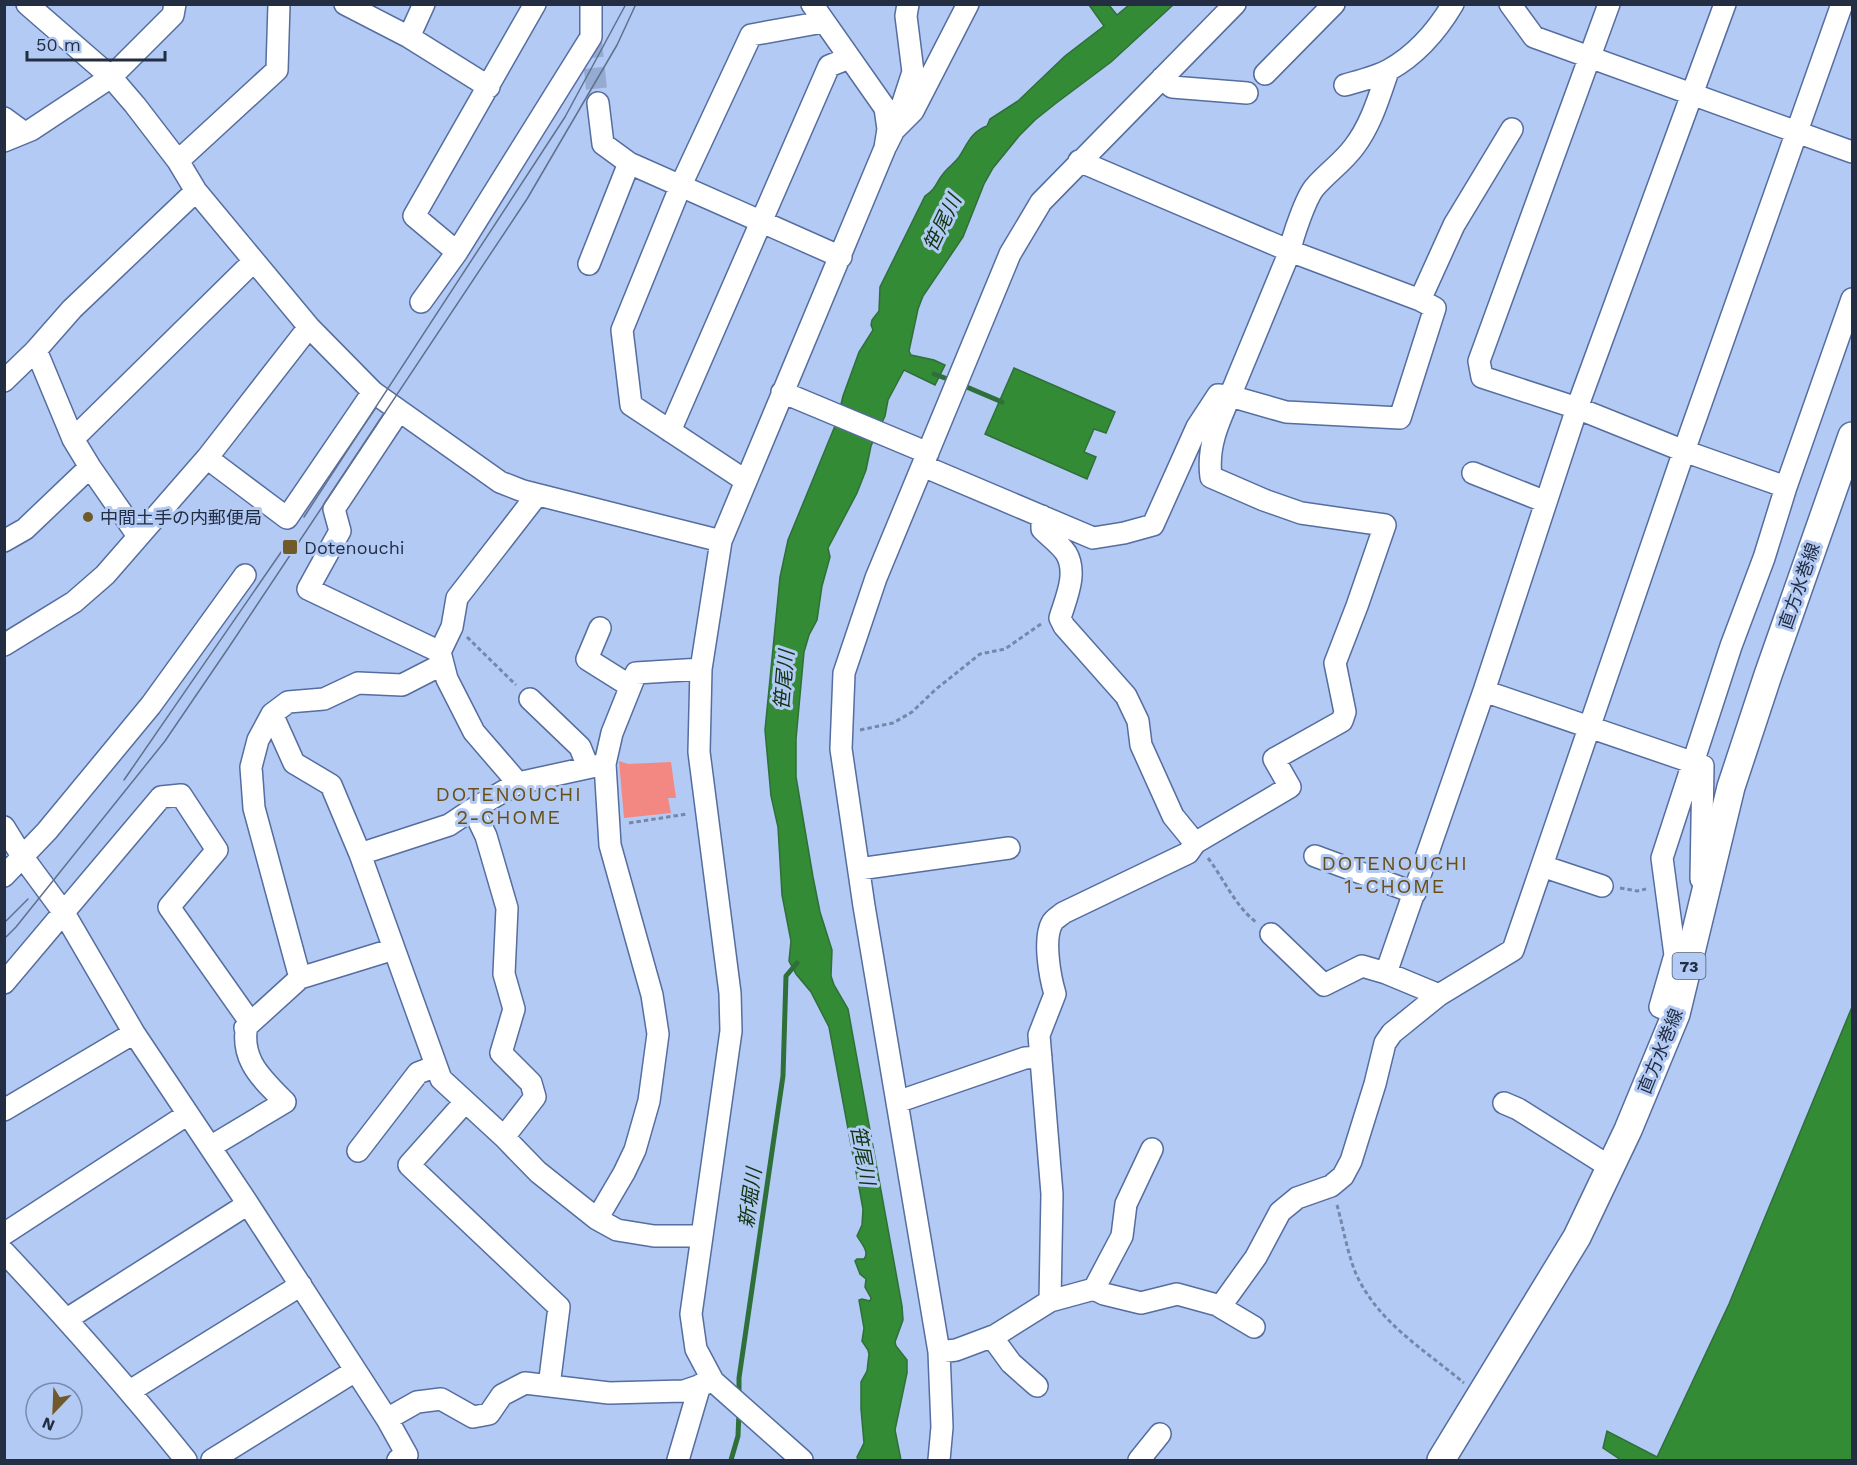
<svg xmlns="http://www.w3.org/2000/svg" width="1857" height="1465" viewBox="0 0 1857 1465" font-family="'Work Sans','Noto Sans JP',sans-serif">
	<rect width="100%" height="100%" fill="#b3caf5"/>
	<path fill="#f38782" d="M619 761 628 764 671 762 676 798H668L671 813 624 818Z"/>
	<path fill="#348b36" stroke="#2f6f3a" stroke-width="1.5" d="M1089 5H1109L1117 15 1129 5H1173L1111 62 1055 104 1035 120 1019 136 993 168 984 184 963 237 923 296 918 309 909 351 911 355 934 360 945 365 935 385 904 370 888 400 885 416 871 446 866 470 857 493 828 548 830 557 822 586 817 620 809 635 804 652 796 739V777L813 877 820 912 832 950 831 976 834 985 848 1009 902 1306 903 1320 895 1342 896 1346 907 1360V1373L895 1430 901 1460H858L857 1457 864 1443 861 1409V1382L867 1371 869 1354 868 1350 862 1341 864 1328 859 1300 862 1299 870 1301 871 1298 865 1287 866 1279 860 1274 855 1261 857 1259H864C870 1252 861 1243 857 1236L862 1225 863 1209 829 1027 811 992 796 974 789 961 791 941 782 895 778 827 771 796 765 730 780 577 788 540 837 421 843 396 859 352 873 330 871 325 872 320 879 311 880 287 925 196C937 188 935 184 943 174 947 168 955 163 959 157 968 143 971 132 987 126L990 119 1018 101 1065 56 1104 26Z
		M1014 368 1115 412 1106 433 1094 429 1084 452 1096 457 1087 479 985 434Z
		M1852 1007V1460H1621L1603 1448 1607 1431 1657 1457 1729 1304Z"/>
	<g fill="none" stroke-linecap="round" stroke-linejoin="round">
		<path stroke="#2f6f3a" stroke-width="5" d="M934 374 953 381
			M962 385 1002 402
			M739 1396V1378L783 1076 786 976 797 963
			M731 1460 738 1436 739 1411"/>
		<path stroke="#96abd1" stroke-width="21" stroke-dasharray="21 10" stroke-linecap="butt" d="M591 37 598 103"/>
		<defs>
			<path id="minor" d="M27 4 111 77 135 105 178 161 196 191 309 327 373 392 500 482 523 491 721 541
				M345 4 409 37 489 87
				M1510 4 1534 37 1852 152
				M1609 4 1479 361 1482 377 1577 408 1684 451 1786 487
				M409 37 424 4
				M1265 74 1334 4
				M1162 78 1172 87 1247 93
				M1345 85C1359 81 1376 77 1389 70 1416 55 1437 31 1453 4
				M598 103 603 144 629 163
				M4 118 23 132
				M897 121 913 72 906 16 908 4
				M4 141 31 130 111 77 173 15 175 4
				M886 146 894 130 913 111 968 4
				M178 161 277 70 279 4
				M457 252 414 216 535 4
				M589 264 629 163 841 257
				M1420 300 1454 225 1512 129
				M421 302 457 252 591 37V4
				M36 350 73 439 90 467 138 536
				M4 381 36 350 72 309 196 191
				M782 392 928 453
				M399 411 334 509 340 531 308 589 440 652 447 679 474 732 518 783
				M670 431 829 66 849 58
				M73 439 254 261
				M207 458 287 518 373 392
				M923 466 1093 538 1124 533 1153 525 1197 427 1218 395 1230 396 1290 251C1292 238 1306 197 1315 187 1327 173 1343 162 1354 147 1371 125 1379 97 1388 71
				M1473 473 1546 502
				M746 481 631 405 622 330 681 185 751 35 823 22
				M1042 516V529C1050 537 1060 544 1066 553 1078 573 1066 598 1060 618L1064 626 1126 696 1138 721 1141 745 1173 816 1195 843
				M4 541 25 529 90 467
				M600 628 587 659 630 686
				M4 645 74 602 105 575 207 458 309 327
				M440 652 452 627 457 598 537 495
				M1484 691 1703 766 1701 879
				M530 699 580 747 588 767
				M272 714 258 740 251 767 254 808 300 978 394 949
				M605 764 518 783 473 809 449 825 360 854 441 1079 504 1137 538 1172 597 1219 617 1230 654 1236H702
				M473 809 486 836 507 908 504 974 514 1009 501 1053 531 1083 535 1097 504 1137
				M4 827 22 856 64 913 134 1033 248 1204 387 1419 407 1455 398 1460
				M360 854 331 785 294 763 272 714 288 702 324 699 358 683 402 685 443 664
				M1315 856 1415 893
				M1542 866 1602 886
				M859 869 1009 848
				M4 876 47 831 151 705 245 575
				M1271 934 1324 985 1362 966 1386 973
				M4 983 161 797 181 795 217 850 169 907 248 1019C238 1058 260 1077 285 1102L210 1147
				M1439 995 1386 973 1484 691 1577 408 1725 4
				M1676 1014 1660 1007 1675 955 1662 858 1731 646 1764 558 1786 487 1852 299
				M245 1028 300 978
				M465 1102 409 1165 559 1307 549 1386
				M897 1102 1025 1058 1041 1057
				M1504 1103 1518 1109 1610 1167
				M4 1110 134 1033
				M358 1151 418 1073 436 1066
				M597 1219 624 1173 635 1150 649 1101 658 1034 652 995 610 845 605 764 612 733 636 673 701 669
				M4 1234 188 1114
				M4 1252C68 1320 128 1388 186 1460
				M1094 1289 1122 1236 1126 1204 1152 1149
				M1050 1301 1052 1194 1039 1035 1055 994C1050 977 1043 939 1052 923 1054 919 1060 916 1063 913L1188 853 1195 843 1290 787 1274 759 1342 721 1345 712 1335 663 1357 606 1385 525 1301 513 1264 500 1211 477C1207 447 1218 423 1230 396L1286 412 1400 418 1435 308 1420 300 1290 251 1079 161
				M1217 1305 1254 1327
				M67 1319 248 1204
				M992 1337 1011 1363 1037 1386
				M939 1352 956 1350 996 1335 1050 1301 1094 1289 1104 1294 1141 1303 1177 1294 1217 1305 1223 1303 1256 1257 1280 1212 1297 1198 1331 1186 1343 1176 1351 1161 1375 1084 1385 1043 1392 1033 1439 995 1513 950 1684 451 1842 4
				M130 1391 301 1285
				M387 1419 417 1402 441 1399 473 1417 489 1414 502 1395 525 1383 609 1393 684 1391 713 1381
				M212 1460 355 1371
				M678 1460 700 1385
				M802 1460 713 1381 696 1349 691 1314 731 1031 730 993 699 752 701 669 721 541 885 148 888 129 885 108 812 4
				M939 1460 942 1427 939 1352 864 906 841 749 844 673 876 578 1010 254 1041 202 1235 4
				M1139 1460 1160 1434"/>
			<path id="major" d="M1441 1460 1577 1237 1628 1130 1676 1014 1731 787 1768 675 1852 436"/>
		</defs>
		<use href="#minor" stroke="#556d9f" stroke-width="24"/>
		<use href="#major" stroke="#556d9f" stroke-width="30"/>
		<path stroke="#7688aa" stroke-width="3" stroke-dasharray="4.5 3" stroke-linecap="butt" d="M467 637 516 685
			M860 730 893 723 912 712 935 690 980 654 1005 649 1041 624
			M629 823 687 814
			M1208 858C1224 879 1235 906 1256 922
			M1620 888 1637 891 1646 889
			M1337 1205C1343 1226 1349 1262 1359 1280 1382 1325 1426 1351 1464 1383"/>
		<use href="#minor" stroke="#fff" stroke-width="21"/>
		<use href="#major" stroke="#fff" stroke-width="27"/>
		<path stroke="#60708e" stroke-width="1.5" d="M304 517 565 117 626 4
			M124 780 286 545
			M4 923 28 899
			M4 939 16 927 165 741 229 647 527 199 617 45 636 4"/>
	</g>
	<g fill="#715a2a" stroke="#b3caf5" stroke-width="2">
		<circle cx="88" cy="517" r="6"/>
		<rect x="282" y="539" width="16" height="16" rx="3"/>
	</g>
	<g text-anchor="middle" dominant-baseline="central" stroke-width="6" stroke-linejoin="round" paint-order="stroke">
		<rect fill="#b3caf5" stroke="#4e5d78" stroke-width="1.5" x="1672.5" y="953" width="33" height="26" rx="4.5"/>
		<g font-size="16" font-weight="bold" fill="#232e43">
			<text x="1689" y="966">73</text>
		</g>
		<g font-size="18" fill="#232e43" stroke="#b3caf5" text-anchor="start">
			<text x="100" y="517">中間土手の内郵便局</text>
			<text x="304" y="547">Dotenouchi</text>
		</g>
		<g font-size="18" fill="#232e43" stroke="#b3caf5">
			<text transform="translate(1799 586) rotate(-71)">直方水巻線</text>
			<text transform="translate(1660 1051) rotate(-68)">直方水巻線</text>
		</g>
		<g font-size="20" font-style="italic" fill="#103310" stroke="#b3caf5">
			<text transform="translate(942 223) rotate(-64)">笹尾川</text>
			<text transform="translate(784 680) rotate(-85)">笹尾川</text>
			<text transform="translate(863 1155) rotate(80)">笹尾川</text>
			<text transform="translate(750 1198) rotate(-82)">新堀川</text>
		</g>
		<g font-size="20" letter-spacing="1.5" fill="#684f15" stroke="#b3caf5">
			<text x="509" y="794">DOTENOUCHI<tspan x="509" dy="23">2-CHOME</tspan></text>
			<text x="1395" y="863">DOTENOUCHI<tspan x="1395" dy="23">1-CHOME</tspan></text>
		</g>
	</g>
	<rect width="1857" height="1465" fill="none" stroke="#232e43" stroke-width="12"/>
	<g transform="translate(54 1411) rotate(203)"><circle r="28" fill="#b3caf5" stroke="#798cae" stroke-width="1.5"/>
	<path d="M0-4.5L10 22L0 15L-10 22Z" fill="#715a2a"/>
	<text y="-9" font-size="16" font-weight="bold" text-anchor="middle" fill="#232e43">N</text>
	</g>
	<path d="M27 51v9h138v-9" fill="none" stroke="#232e43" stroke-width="3"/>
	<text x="36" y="51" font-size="18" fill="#232e43" stroke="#b3caf5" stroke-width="4.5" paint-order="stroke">50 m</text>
</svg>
